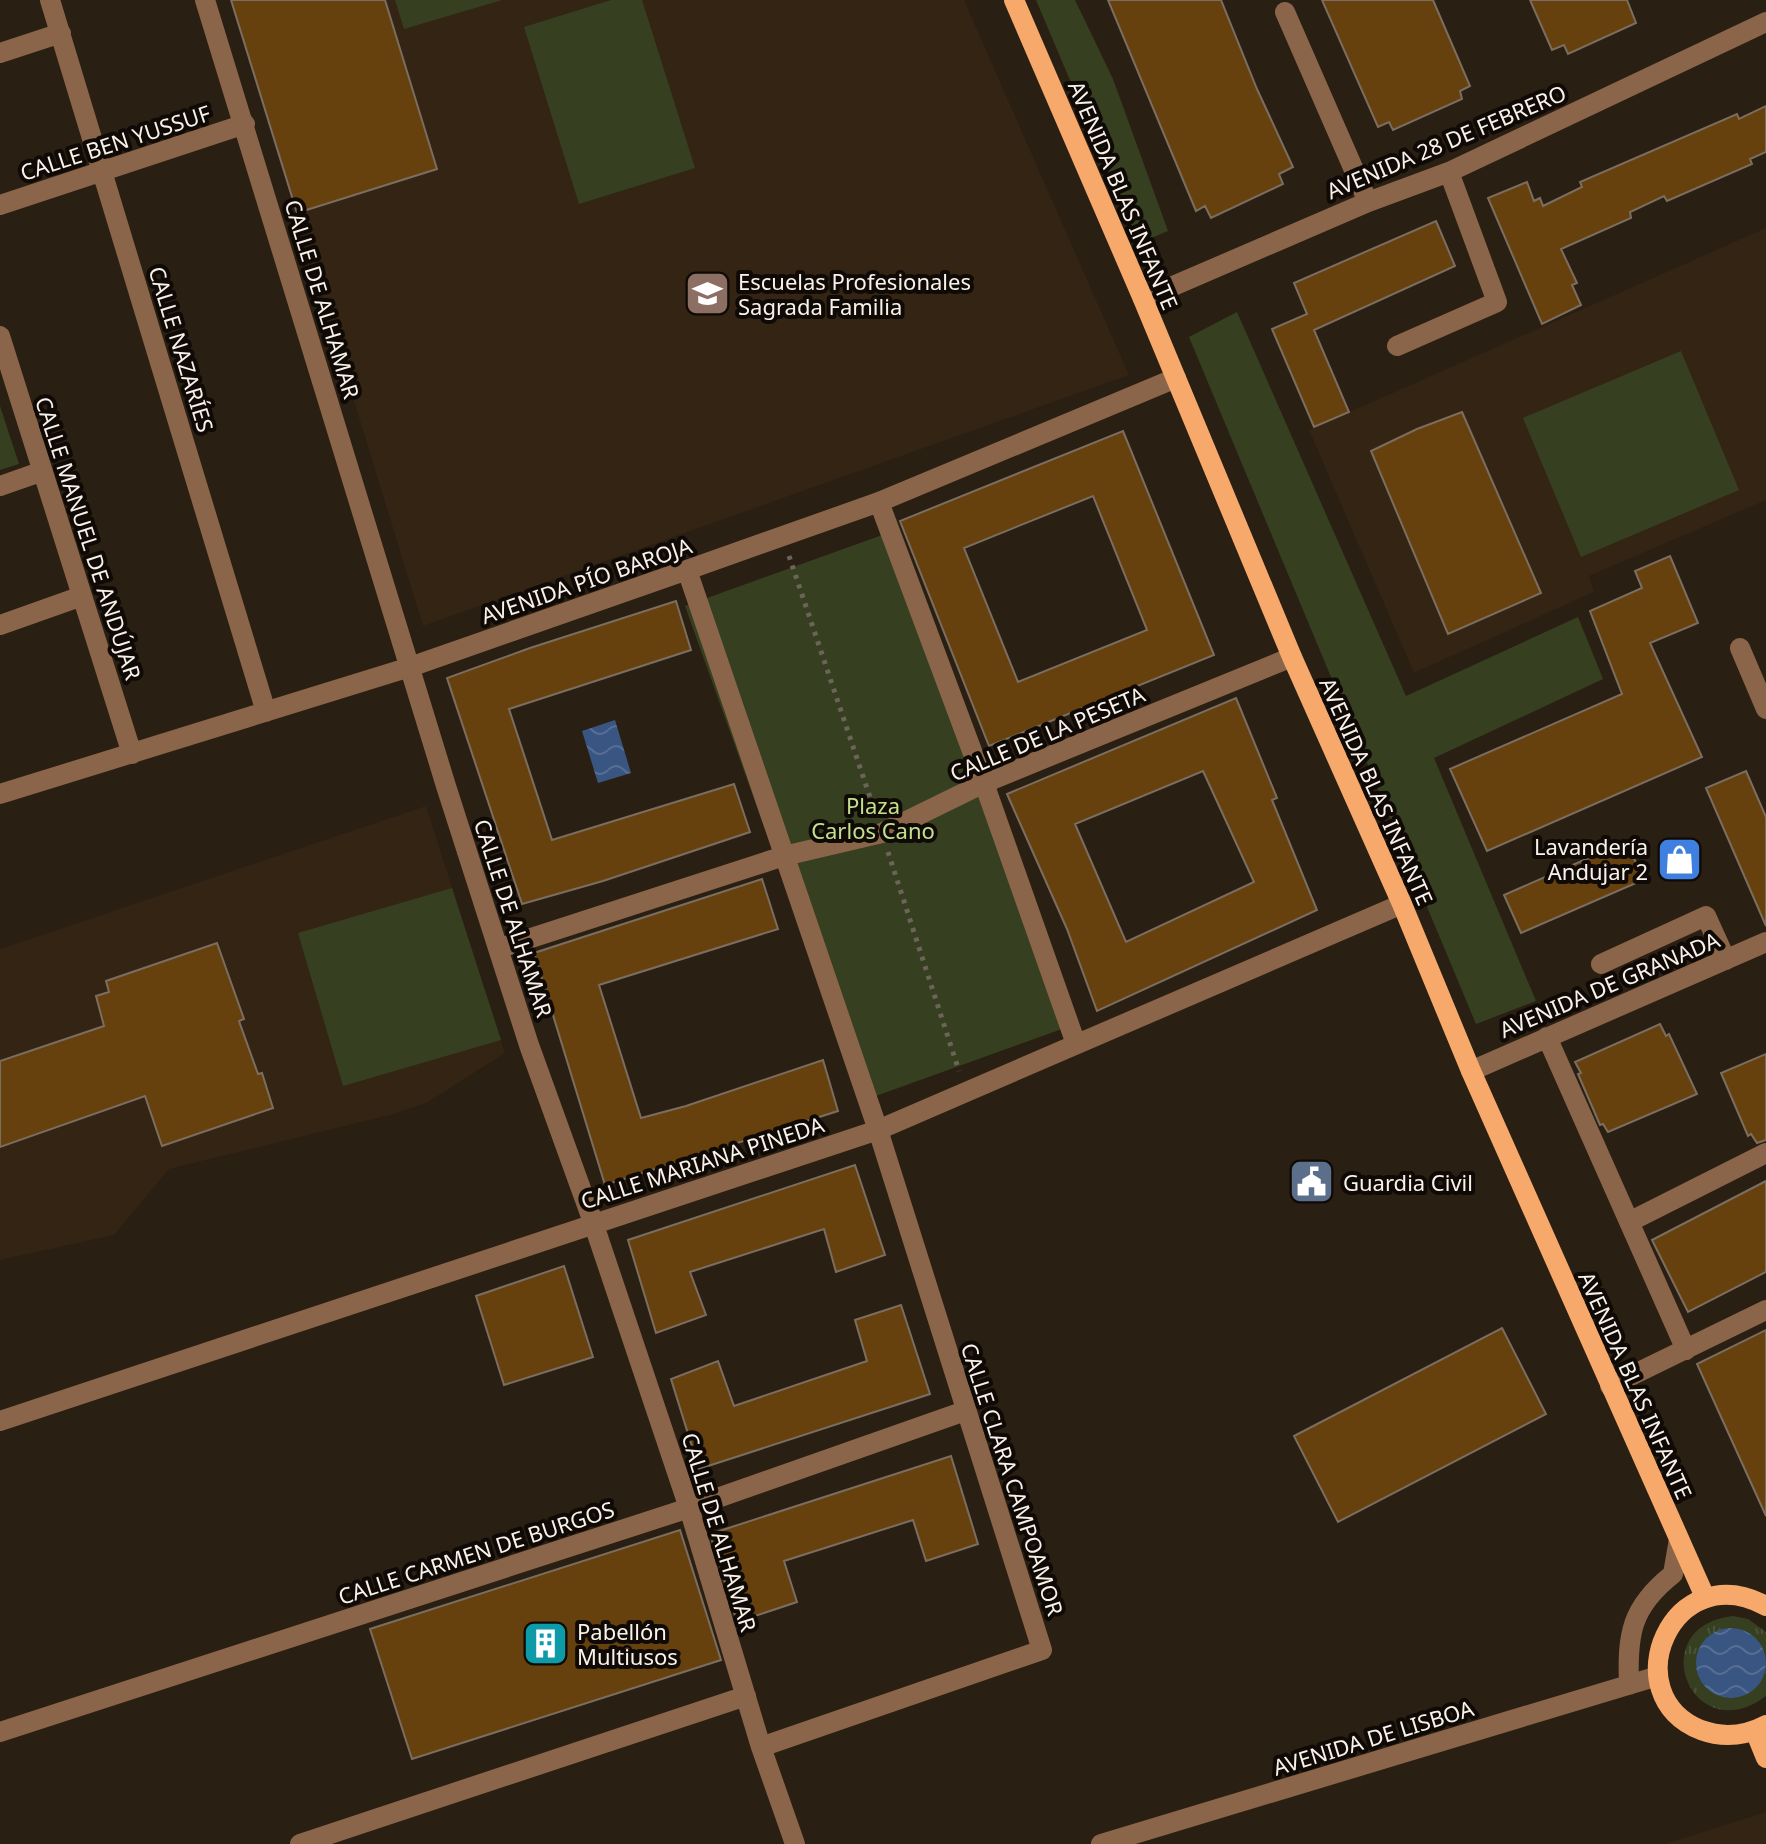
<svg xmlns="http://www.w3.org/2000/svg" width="1766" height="1844" viewBox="0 0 1766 1844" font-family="'Noto Sans',sans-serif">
	<defs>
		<pattern id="grass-tufts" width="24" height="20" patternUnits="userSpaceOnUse" patternTransform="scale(2)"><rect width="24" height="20" fill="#364021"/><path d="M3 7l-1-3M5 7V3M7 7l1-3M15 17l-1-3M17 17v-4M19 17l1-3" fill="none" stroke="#4a5337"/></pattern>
		<pattern id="water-waves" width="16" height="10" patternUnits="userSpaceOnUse" patternTransform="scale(2)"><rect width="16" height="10" fill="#395582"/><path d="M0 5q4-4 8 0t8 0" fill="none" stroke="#566e94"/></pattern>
	</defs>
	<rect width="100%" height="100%" fill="#2a1f13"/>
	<path fill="#332413" d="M231 0H964L1129 375 423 626Z
		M1766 228V500L1589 576 1594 592 1414 673 1309 430Z
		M426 806 505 1053 428 1102 394 1114 169 1169 114 1235 0 1260V949Z
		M1766 1812V1844H1665Z"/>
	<path fill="url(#grass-tufts)" d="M1733 1616 1748 1619 1766 1632V1696C1691 1752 1642 1626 1733 1616Z"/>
	<path fill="#364021" d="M395 0H502L404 29Z
		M611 0H642L695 168 579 204 524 27Z
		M1036 0H1075L1113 79 1168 231 1139 243Z
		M1237 312 1406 696 1578 617 1603 679 1434 758 1536 1001 1476 1024 1189 337Z
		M1681 351 1739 490 1581 557 1523 418Z
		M0 406 19 464 0 470Z
		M885 534 1062 1029 862 1101 685 606Z
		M452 888 501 1040 343 1086 298 933Z"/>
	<path fill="url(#water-waves)" d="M615 720 631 773 598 783 582 731Z
		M1696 1663a35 35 0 1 1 70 0a35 35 0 1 1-70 0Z"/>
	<path fill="#66410d" stroke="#7b6e61" stroke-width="2" fill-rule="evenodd" d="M231 0H385L437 169 297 213Z
		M1108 0H1221L1257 89 1293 167 1279 174 1283 184 1211 218 1205 206 1196 211Z
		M1322 0H1433L1470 86 1460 91 1462 99 1393 130 1389 122 1378 127Z
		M1530 0H1627L1636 23 1568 54 1564 45 1552 50Z
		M1766 106V152L1750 159 1752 164 1667 201 1664 196 1630 212 1631 218 1561 249 1577 283 1572 285 1581 305 1542 324 1488 198 1527 182 1534 201 1540 198 1543 206 1582 187 1580 182 1737 114 1739 119Z
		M1436 221 1455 266 1314 330 1349 412 1314 427 1272 329 1307 314 1294 283Z
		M1462 412 1541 593 1448 634 1371 451 1417 429Z
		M1123 431 1214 655 989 746 900 521ZM1093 496 1147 630 1018 682 964 548Z
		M1670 556 1698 623 1650 643 1702 757 1487 851 1450 769 1622 694 1590 611 1642 588 1635 571Z
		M676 601 691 650 509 709 552 840 734 784 750 832 603 881 522 904 447 678 530 648Z
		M1236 698 1277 798 1272 800 1317 910 1097 1011 1067 929 1007 794ZM1203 771 1254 882 1126 942 1075 824Z
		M1746 771 1766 817V926L1706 788Z
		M1627 841 1643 880 1521 933 1504 895Z
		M762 879 778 929 599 985 641 1118 686 1106 823 1060 838 1111 605 1185 534 953Z
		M217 943 244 1019 239 1021 258 1074 262 1073 273 1108 162 1146 145 1096 0 1147V1061L104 1026 96 996 109 992 106 981Z
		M1660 1024 1666 1036 1669 1034 1697 1094 1608 1132 1603 1124 1600 1125 1578 1074 1581 1073 1575 1062Z
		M1766 1054V1140L1757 1143 1751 1134 1748 1136 1721 1073Z
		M855 1165 885 1255 836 1272 824 1229 690 1272 706 1315 656 1333 628 1240Z
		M1766 1181V1272L1688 1312 1652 1240Z
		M564 1266 593 1357 504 1385 476 1296Z
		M901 1305 930 1394 699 1469 671 1379 718 1361 734 1406 867 1361 855 1320Z
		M1502 1328 1546 1414 1338 1522 1294 1436Z
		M1766 1330V1516L1697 1364Z
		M951 1456 978 1544 926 1561 913 1520 784 1561 797 1602 737 1622 710 1534Z
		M680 1530 721 1660 412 1759 370 1629Z"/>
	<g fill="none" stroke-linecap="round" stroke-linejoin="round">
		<path stroke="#6d6359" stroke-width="5" stroke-dasharray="4 6" stroke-linecap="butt" d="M789 556 875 812
			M888 852 959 1071"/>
		<path stroke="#8b6549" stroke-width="20" d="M50 0 266 712
			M205 0 446 786 529 1045 593 1222 689 1508 761 1747 795 1844
			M1285 12 1368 202
			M0 53 61 33
			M0 205 245 124
			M1143 299 1368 202 1449 172 1766 22
			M0 336 132 754
			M1397 346 1497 302 1449 172
			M0 486 43 471
			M879 502 984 783 1076 1044
			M687 570 878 1130 1042 1650 761 1747
			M0 625 82 596
			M1740 648 1766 709
			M0 794 410 667 687 570 879 502 1176 378
			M500 948 784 856 882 833 984 783 1292 657
			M1601 964 1706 916 1726 960
			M1547 1037 1686 1350
			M1471 1071 1766 942
			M1629 1222 1766 1153
			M1610 1386 1766 1310
			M0 1421 878 1130 1402 904
			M1629 1685C1627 1634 1631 1607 1673 1574L1679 1539
			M0 1732 689 1508 965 1411
			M300 1844 746 1696
			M1101 1844 1658 1676"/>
		<path stroke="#f7a96c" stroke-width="20" d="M1014 0 1143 299 1292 657 1402 904 1471 1071 1705 1597
			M1766 1606C1672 1555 1613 1695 1701 1730 1723 1738 1745 1736 1766 1725
			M1755 1731 1766 1758"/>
	</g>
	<defs>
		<symbol id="school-square" viewBox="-11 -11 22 22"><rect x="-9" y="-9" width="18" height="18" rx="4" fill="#8d6e63" stroke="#0f0a06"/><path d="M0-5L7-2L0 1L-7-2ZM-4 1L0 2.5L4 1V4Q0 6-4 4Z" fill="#fff"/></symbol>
		<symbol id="shop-square" viewBox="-11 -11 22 22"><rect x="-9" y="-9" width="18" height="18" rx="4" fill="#3f7fe0" stroke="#0f0a06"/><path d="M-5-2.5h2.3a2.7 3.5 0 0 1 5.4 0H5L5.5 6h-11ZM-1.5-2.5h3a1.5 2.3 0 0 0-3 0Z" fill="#fff"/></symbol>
		<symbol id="civic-square" viewBox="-11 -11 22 22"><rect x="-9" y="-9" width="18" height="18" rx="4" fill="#5c6f8a" stroke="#0f0a06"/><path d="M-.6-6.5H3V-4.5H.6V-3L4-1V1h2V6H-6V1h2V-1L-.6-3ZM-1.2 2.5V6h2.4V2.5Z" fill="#fff"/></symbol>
		<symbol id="building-square" viewBox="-11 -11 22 22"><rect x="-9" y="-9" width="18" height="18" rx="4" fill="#0f9aa8" stroke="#0f0a06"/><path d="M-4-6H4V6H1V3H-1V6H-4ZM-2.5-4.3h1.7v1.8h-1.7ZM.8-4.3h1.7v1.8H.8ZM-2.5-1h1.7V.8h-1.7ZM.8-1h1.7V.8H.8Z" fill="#fff"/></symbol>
	</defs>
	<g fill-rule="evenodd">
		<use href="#school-square" x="682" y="268" width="51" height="51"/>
		<use href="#shop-square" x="1654" y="834" width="51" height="51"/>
		<use href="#civic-square" x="1286" y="1156" width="51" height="51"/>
		<use href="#building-square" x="520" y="1618" width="51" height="51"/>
	</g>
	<g text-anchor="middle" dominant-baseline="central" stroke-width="8" stroke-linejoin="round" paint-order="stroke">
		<g font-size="22" fill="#f9f2ea" stroke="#0f0a06">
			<text transform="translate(1446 141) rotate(-23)">AVENIDA 28 DE FEBRERO</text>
			<text transform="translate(115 142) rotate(-18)">CALLE BEN YUSSUF</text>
			<text transform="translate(1124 195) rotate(67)">AVENIDA BLAS INFANTE</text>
			<text transform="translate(323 299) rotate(73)">CALLE DE ALHAMAR</text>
			<text transform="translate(182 349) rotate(73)">CALLE NAZARÍES</text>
			<text transform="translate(89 538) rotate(72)">CALLE MANUEL DE ANDÚJAR</text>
			<text transform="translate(586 580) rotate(-19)">AVENIDA PÍO BAROJA</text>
			<text transform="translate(1047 733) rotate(-23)">CALLE DE LA PESETA</text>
			<text transform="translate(1377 791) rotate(66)">AVENIDA BLAS INFANTE</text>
			<text transform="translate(514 918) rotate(72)">CALLE DE ALHAMAR</text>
			<text transform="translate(1609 984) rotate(-23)">AVENIDA DE GRANADA</text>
			<text transform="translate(702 1162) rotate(-18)">CALLE MARIANA PINEDA</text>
			<text transform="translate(1636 1385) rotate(66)">AVENIDA BLAS INFANTE</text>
			<text transform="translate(1013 1479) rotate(72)">CALLE CLARA CAMPOAMOR</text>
			<text transform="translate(720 1532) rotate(73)">CALLE DE ALHAMAR</text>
			<text transform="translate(476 1552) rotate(-18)">CALLE CARMEN DE BURGOS</text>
			<text transform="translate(1373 1737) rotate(-17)">AVENIDA DE LISBOA</text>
		</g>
		<g font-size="22" fill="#f9f2ea" stroke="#0f0a06" text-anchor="start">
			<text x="738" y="281">Escuelas Profesionales<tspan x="738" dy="25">Sagrada Familia</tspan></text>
			<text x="1648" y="846" text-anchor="end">Lavandería<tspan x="1648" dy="25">Andujar 2</tspan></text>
			<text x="1343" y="1182">Guardia Civil</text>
			<text x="577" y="1631">Pabellón<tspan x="577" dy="25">Multiusos</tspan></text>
		</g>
		<g font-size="22" fill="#c4e08c" stroke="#0f0a06">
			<text x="873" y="805">Plaza<tspan x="873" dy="25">Carlos Cano</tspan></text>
		</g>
	</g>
</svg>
